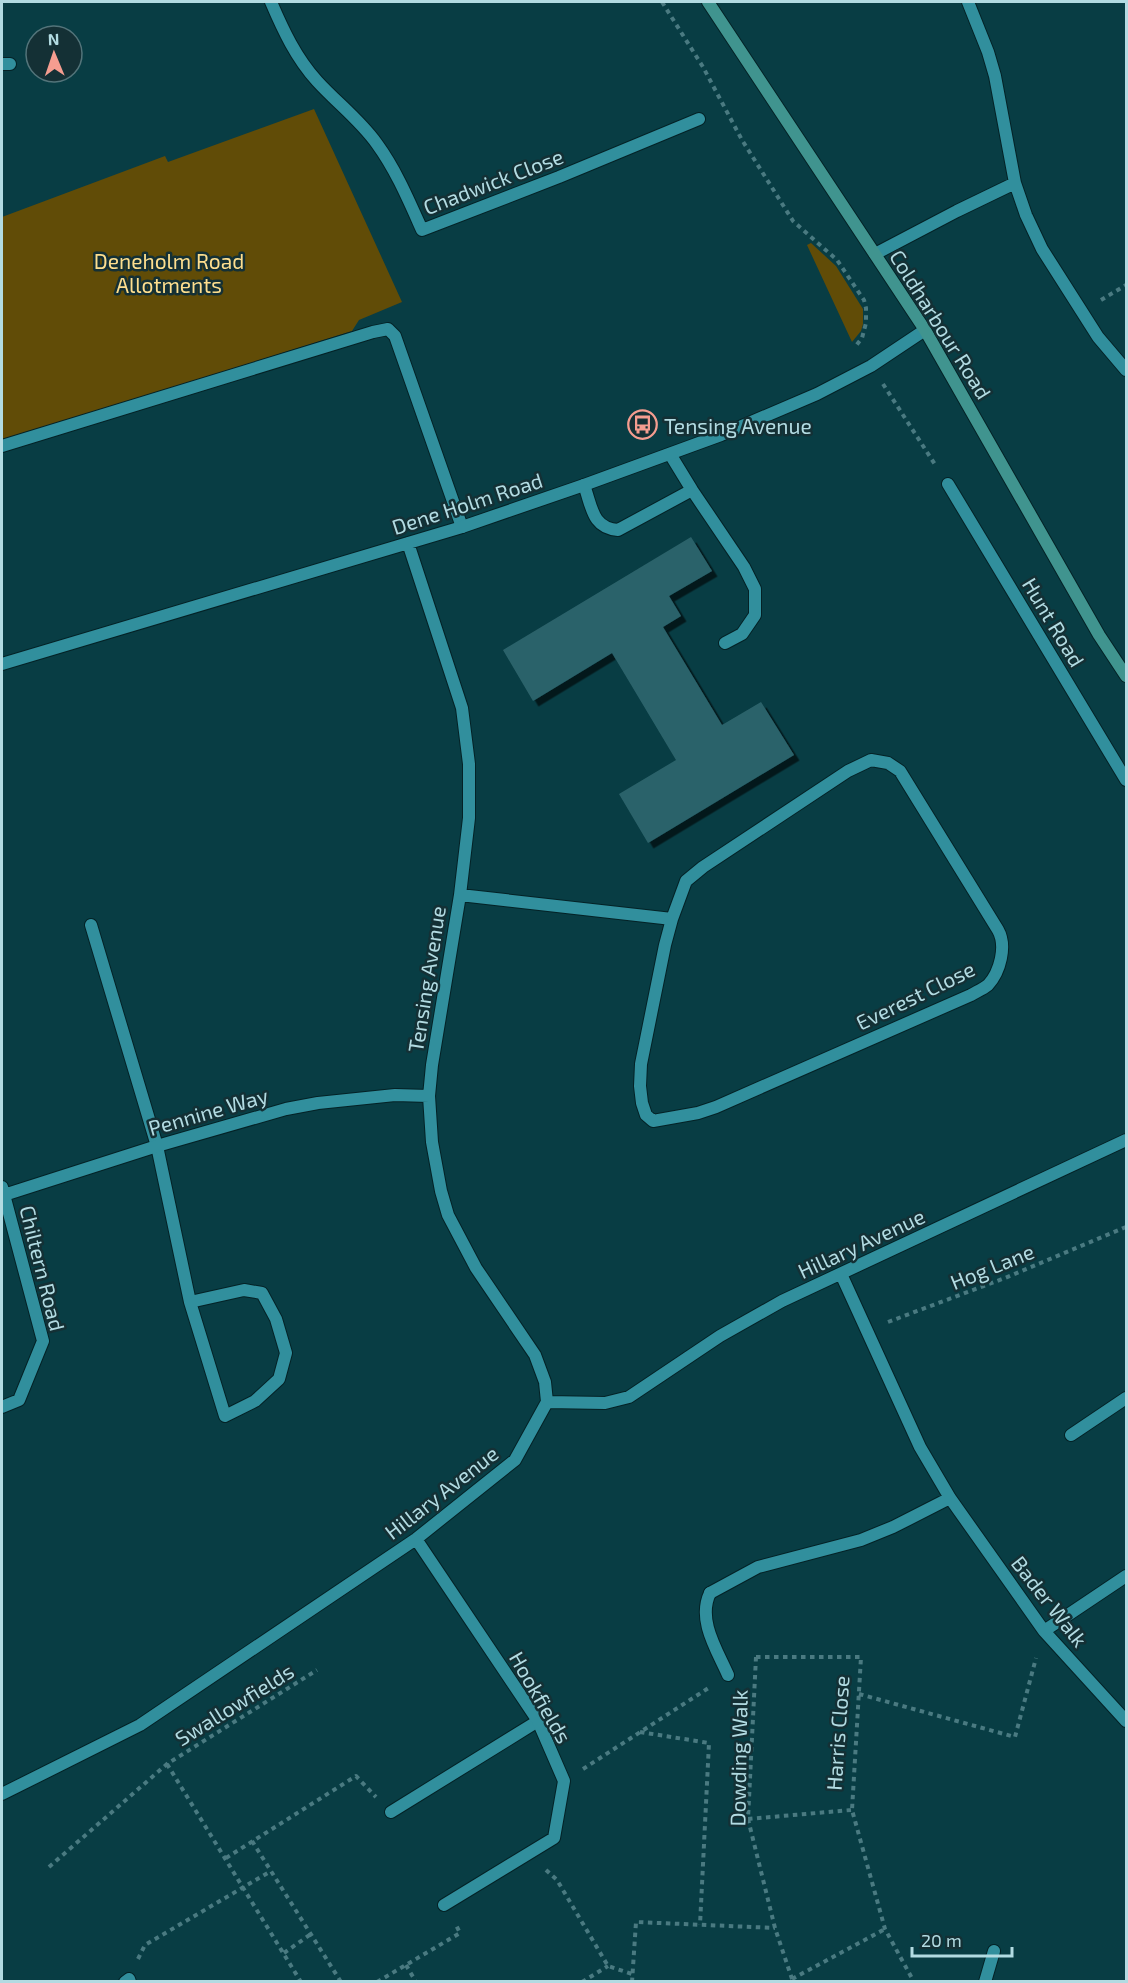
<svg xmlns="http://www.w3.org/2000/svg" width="1128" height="1983" viewBox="0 0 1128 1983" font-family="'Exo 2',sans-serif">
	<defs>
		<filter id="shadow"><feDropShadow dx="5.5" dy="5.5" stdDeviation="0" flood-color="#0009"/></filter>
	</defs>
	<rect width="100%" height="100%" fill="#083d44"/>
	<path fill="#614c07" d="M314 109 402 302 359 320 352 331 2 441V217L165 156 168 162Z
		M811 243 836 266 863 309V324L861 331 852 342 807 245Z"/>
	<path fill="#2c626a" filter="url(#shadow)" d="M691 537 712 571 669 596 681 616 663 627 722 725 761 702 794 755 648 843 619 794 676 760 612 653 533 701 503 650Z"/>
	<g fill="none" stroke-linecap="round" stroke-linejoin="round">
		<defs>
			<path id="lane" d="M2 446 373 332 388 329 395 336 462 527
				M670 454 692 490 744 567 755 589V615L742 634 725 643
				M584 485C592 507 592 528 618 530L692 490
				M91 925 157 1146 190 1302 225 1416 255 1401 279 1379 286 1353 276 1319 262 1293 244 1290 190 1302
				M1071 1435 1126 1398
				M710 1593C697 1620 717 1650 728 1675
				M391 1812 538 1721"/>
			<path id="street" d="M271 2C283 30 296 58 317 81 337 103 360 120 377 144 396 170 409 201 422 230L559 177 699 119
				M968 2 988 52 995 76 1015 183 1026 215 1042 249 1098 337 1126 370
				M2 64H10
				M875 254 957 211 1015 183
				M948 484 1126 780
				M2 664 462 527 584 485 721 435 817 394 871 366 925 330
				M871 760 888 763 900 771 998 930C1007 946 1000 972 988 985 983 989 976 992 971 995L716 1107 698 1113 653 1121 646 1115 642 1103 640 1086 641 1064 665 945 672 919 686 881 703 867 848 771Z
				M460 895 672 919
				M2 1187 43 1341 19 1400 2 1407
				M4 1195 157 1146 286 1109 318 1103 395 1095 429 1096
				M841 1274 920 1447 950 1498 1044 1631 1126 1721
				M547 1402 605 1403 629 1397 720 1336 782 1301 1126 1140
				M416 1539 538 1721 564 1781 554 1838 444 1905
				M710 1593 758 1567 861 1540 893 1527 950 1498
				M1044 1631 1126 1576
				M2 1794 140 1725 416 1539 515 1460 547 1402 545 1382 535 1355 476 1268 448 1215 441 1191 432 1142 429 1096 432 1065 460 895 469 818V764L462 708 408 543
				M125 1982 129 1979 130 1982
				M985 1982 994 1951"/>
			<path id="secondary" d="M708 2 925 330 1099 635 1126 676"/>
		</defs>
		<use href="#lane" stroke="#042226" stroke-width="14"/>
		<use href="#street" stroke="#042226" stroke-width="14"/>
		<use href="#secondary" stroke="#042226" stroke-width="14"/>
		<path stroke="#4a7a81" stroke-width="4" stroke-dasharray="4.5 4.5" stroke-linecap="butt" d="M662 2 703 67 742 140 793 221 837 260 864 300 866 308V323L862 338 855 347
			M1101 300 1126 285
			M883 384 936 466
			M888 1322 1005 1278 1126 1227
			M756 1657H861L852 1810 885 1929 914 1982
			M756 1657 748 1819 775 1928 793 1982
			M859 1694 1015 1737 1036 1658
			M640 1732 709 1743 700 1925
			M167 1764 301 1982
			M583 1769 710 1687
			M748 1819 851 1810
			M252 1841 341 1982
			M226 1858 356 1776 376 1797
			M49 1867 167 1764 317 1670
			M546 1870 557 1880 608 1966 632 1974
			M284 1953 311 1934
			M138 1959 145 1945 271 1871
			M406 1965 416 1982
			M792 1979 885 1929
			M377 1982 460 1933 455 1923
			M582 1982 608 1966
			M632 1982 636 1922 775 1928"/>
		<use href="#lane" stroke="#318f9d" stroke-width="12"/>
		<use href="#street" stroke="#318f9d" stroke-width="12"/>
		<use href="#secondary" stroke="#40948f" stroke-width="12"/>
	</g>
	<defs>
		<symbol id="bus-ring" viewBox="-11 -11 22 22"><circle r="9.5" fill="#143035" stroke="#f59d90" stroke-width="1.5"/><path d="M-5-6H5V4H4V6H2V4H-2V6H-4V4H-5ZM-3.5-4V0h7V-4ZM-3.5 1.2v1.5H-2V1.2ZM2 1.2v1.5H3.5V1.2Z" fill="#f59d90"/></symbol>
	</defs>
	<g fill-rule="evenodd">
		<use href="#bus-ring" x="626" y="408" width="33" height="33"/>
	</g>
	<g text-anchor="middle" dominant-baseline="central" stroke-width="5" stroke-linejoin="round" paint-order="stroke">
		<g font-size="21" fill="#b2dbe2" stroke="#143035">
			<text transform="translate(493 181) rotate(-21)">Chadwick Close</text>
			<text transform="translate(941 324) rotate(58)">Coldharbour Road</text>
			<text transform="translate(467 503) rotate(-18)">Dene Holm Road</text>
			<text transform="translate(1054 622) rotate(59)">Hunt Road</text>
			<text transform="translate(426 979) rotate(-81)">Tensing Avenue</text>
			<text transform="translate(915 995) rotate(-26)">Everest Close</text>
			<text transform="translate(208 1111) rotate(-16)">Pennine Way</text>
			<text transform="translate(861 1243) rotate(-25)">Hillary Avenue</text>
			<text transform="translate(992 1266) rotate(-22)">Hog Lane</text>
			<text transform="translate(43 1268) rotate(76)">Chiltern Road</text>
			<text transform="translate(441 1492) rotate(-38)">Hillary Avenue</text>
			<text transform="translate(1050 1601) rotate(52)">Bader Walk</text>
			<text transform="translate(541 1697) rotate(60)">Hookfields</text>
			<text transform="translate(234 1704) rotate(-32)">Swallowfields</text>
			<text transform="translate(837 1733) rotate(-86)">Harris Close</text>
			<text transform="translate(738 1758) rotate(-89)">Dowding Walk</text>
		</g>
		<g font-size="21" fill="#fdde8e" stroke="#143035">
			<text x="169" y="260">Deneholm Road<tspan x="169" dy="24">Allotments</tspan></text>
		</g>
		<g font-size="21" fill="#b2dbe2" stroke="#143035" text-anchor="start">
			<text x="664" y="425">Tensing Avenue</text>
		</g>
	</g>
	<rect width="1128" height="1983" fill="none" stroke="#b2dbe2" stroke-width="6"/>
	<g transform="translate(54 54) rotate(358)"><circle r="28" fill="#143035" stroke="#53747a" stroke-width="1.5"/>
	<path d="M0-4.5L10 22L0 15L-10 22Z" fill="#f59d90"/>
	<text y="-9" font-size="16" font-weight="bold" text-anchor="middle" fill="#b2dbe2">N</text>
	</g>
	<path d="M912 1947v9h100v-9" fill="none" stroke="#b2dbe2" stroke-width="3"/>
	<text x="921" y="1947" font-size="18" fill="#b2dbe2" stroke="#143035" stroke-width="4.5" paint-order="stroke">20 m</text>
</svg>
